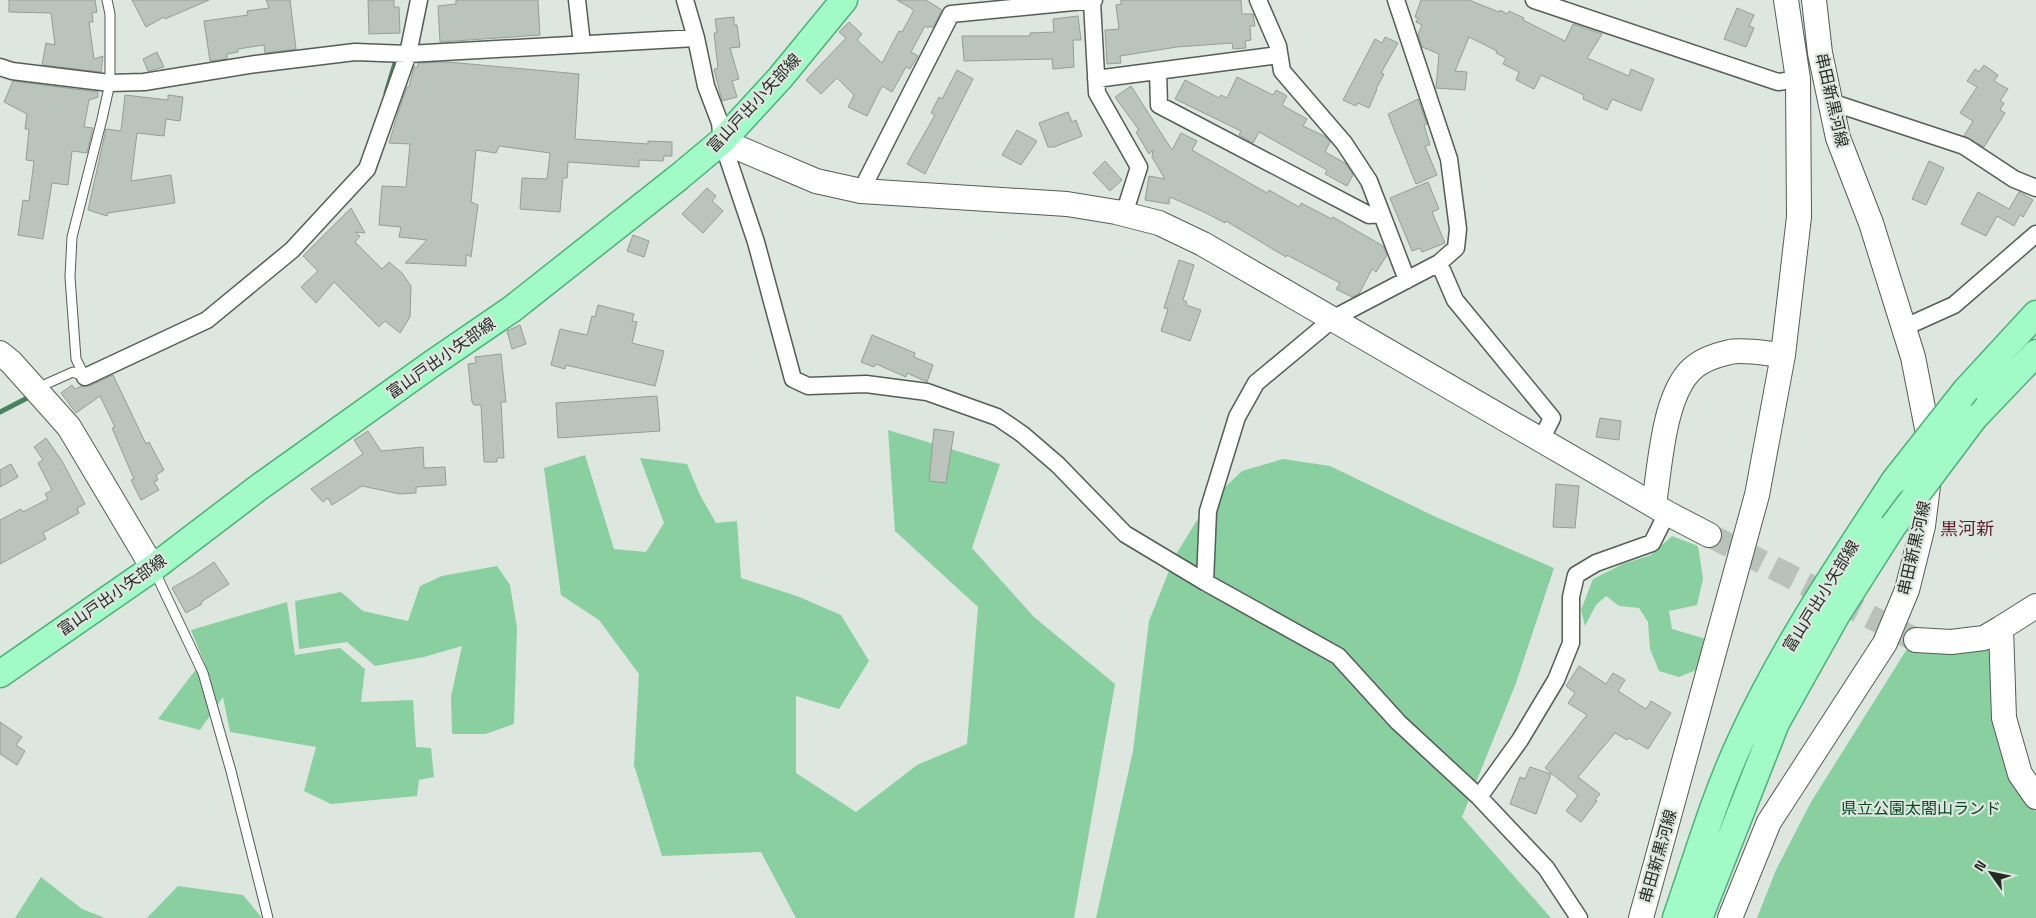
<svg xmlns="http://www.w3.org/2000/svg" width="2036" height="918" viewBox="0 0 2036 918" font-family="'Space Grotesk','Noto Sans JP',sans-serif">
	<rect width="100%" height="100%" fill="#dde7df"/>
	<path fill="#89cf9f" d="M888 430 1000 464 972 548 1034 617 1115 684 1074 918H796L761 852 662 856 634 765 639 674 599 620 561 595 544 468 585 455 614 549 646 552 664 523 640 458 687 464 700 495 716 523 737 521 741 578 797 596 841 615 869 661 839 709 796 696V773L856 812 917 765 967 744 978 607 895 531Z
		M1283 459 1330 466 1436 517 1554 568 1516 683 1462 817 1551 918H1096L1133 751 1149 621 1175 556 1207 504 1242 471Z
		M1672 536 1698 546 1703 579 1697 605 1669 611 1672 629 1706 639 1701 668 1679 677 1659 671 1650 649 1648 622 1639 608 1619 606 1606 596 1596 605 1585 626 1581 610 1593 579 1623 564 1651 555Z
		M497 566 510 585 517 628 514 724 485 734H452L451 697 462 646 424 657 375 666 347 642 299 649 295 601 341 592 363 611 408 621 420 586 442 576Z
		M287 602 295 655 340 648 365 669 361 702 413 700 416 747 431 748 434 777 419 780 417 796 331 804 304 791 316 747 230 732 223 697 200 730 158 719 194 672 204 662 191 630Z
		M1996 637 2014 779 2036 811V918H1757L1776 870 1811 802 1907 649 1986 646Z
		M41 877 82 909 105 918H15Z
		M178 886 243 895 262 918H147Z"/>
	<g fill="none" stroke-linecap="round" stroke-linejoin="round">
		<path stroke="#4b825e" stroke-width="5" d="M386 93 396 60
			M0 412 33 395"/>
	</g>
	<path fill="#bac4bd" stroke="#949d96" d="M9 0H95L97 12 92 13 93 22H89L94 59 103 56 101 72 42 65 46 43 55 45 51 13 9 12Z
		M132 0H209L165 19 164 17 146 27Z
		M266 0H290L296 49 265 53 264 45 238 49V52L227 54V59L210 61 204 21 248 15 247 11 269 8Z
		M368 0H394V7H399L400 33 369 34Z
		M456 0H538L540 35 440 42 438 6 456 4Z
		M897 0H926L942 10 933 28 930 26 928 28 925 26 911 52 918 56 910 69 906 67 892 92 882 86 867 116 848 107 854 95 837 78 821 94 806 80 846 38 839 32 849 22 862 34 857 40 882 63 899 31 902 32 914 10Z
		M1121 0H1241L1242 14H1253L1255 26H1250L1251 40 1245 41 1246 48 1233 49 1232 43 1177 47 1120 56 1121 63 1107 64 1105 30 1119 29 1116 5 1121 4Z
		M1421 0H1469L1499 12 1500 10 1507 14 1509 11 1524 18 1523 20 1565 41 1573 24 1602 34 1587 58 1629 76 1631 69 1654 79 1641 111 1612 99 1607 110 1583 99 1584 95 1541 75 1534 89 1516 80 1519 72 1503 64 1506 58 1496 53 1497 51 1469 37 1455 71 1467 72 1465 90 1436 88 1439 54 1422 47 1418 34 1422 25 1416 22 1418 18 1415 17Z
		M1737 8 1754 15 1749 26 1754 28 1746 47 1724 39Z
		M1078 16 1081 40H1073L1074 67 1053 69 1052 59 964 61 962 36H1030V33L1054 32 1053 19Z
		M734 17V25H737L740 47 730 48 739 79 732 81 737 97 722 101 714 69 718 68 714 33H717L715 19Z
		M1385 37 1398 43 1381 73 1384 74 1376 89H1377L1369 108 1358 103 1356 106 1343 100 1375 39 1382 43Z
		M157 52 164 67 148 71 143 59Z
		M448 62 579 74 575 139 648 144V141L672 142V156H664L663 161 639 160V167L568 162 567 178H563L560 212 520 209 522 178 547 179 550 153 499 146 496 153 476 150 471 202 478 205 471 257 466 254V266L405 263 427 240 399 237 401 227 379 225 382 186 406 187 410 144 389 143 398 113 407 87H409L414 67H418V63Z
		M1984 65 1998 75 1994 81 2008 89 2000 101 2004 103 2000 110 2005 113 1984 147 1964 136 1973 121 1960 113 1977 87 1967 81 1975 69 1979 72Z
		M957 70 973 79 925 174 907 164 935 115 931 113 939 97 942 99Z
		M1237 77 1273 95 1276 90 1287 96 1282 105 1307 119 1303 126 1326 137 1330 142 1325 152 1345 163 1353 175 1347 186 1325 174 1327 170 1259 132 1253 143 1239 135 1241 131 1175 99 1185 80 1219 98 1221 95 1227 98Z
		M13 81 98 92V97L89 100 84 127 93 128 87 153 72 151 68 185 52 183 43 239 18 235 23 200 29 201 34 161 26 160 29 129H25L27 114 4 102Z
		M1131 86 1172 150 1181 133 1197 141 1192 150 1267 193 1269 190 1299 207 1301 203 1332 219 1333 217 1383 246 1387 255 1376 272 1372 269 1359 294 1352 297 1336 289 1340 283 1287 255 1286 257 1226 221 1225 223 1204 212 1170 197 1169 204 1145 200 1149 176 1165 179 1152 157 1153 150 1149 154 1136 132 1139 130 1115 97Z
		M125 95 168 100V95L183 97 180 121 166 119 164 136 137 133 131 181 171 175 175 203 108 213 107 216 88 210 106 129 121 131Z
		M1418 99 1427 124 1424 125 1430 145 1425 146 1437 175 1416 184 1388 114Z
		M1068 112 1072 122 1076 120 1082 136 1054 147H1048L1039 123Z
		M1017 130 1037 141 1021 165 1002 155Z
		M1105 161 1122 180 1110 191 1093 173Z
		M1929 161 1944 168 1926 205 1912 199Z
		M1428 182 1439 209 1432 212 1445 243 1422 252 1420 248 1412 251 1390 198Z
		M707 188 716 196 712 201 723 211 703 233 682 214Z
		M1978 192 2009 209 2019 192 2033 200 2023 217 2020 215 2014 226 1997 216 1986 236 1961 224Z
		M351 208 365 233 355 232 360 236 355 242 382 269 389 262 402 273 411 286 410 317 400 333 385 321 379 327 334 282 316 303 301 287 318 271 303 256Z
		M633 235 649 241 644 257 627 251Z
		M1179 260 1194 265 1183 300 1187 302 1186 305 1201 310 1190 341 1161 331 1168 309 1164 308Z
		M598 305 634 314 632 321 637 322 632 343 664 351 655 386 566 365 565 369 551 365 560 329 587 335 592 316 595 317Z
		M520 325 526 344 512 349 507 331Z
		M872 335 915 353 914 357 933 365 927 382 907 373 906 377 876 364 874 367 861 362Z
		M501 354 506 402H501L504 458H497V462H484L481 405H474L472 402 468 364 476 363 475 357Z
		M113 375 146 444 149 442 164 470 156 475 158 480 154 482 159 490 141 500 131 480 134 479 112 428 115 427 100 396 76 413 61 393 72 385 75 389 82 386H89Z
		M657 396 660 431 558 438 556 403Z
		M1600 418 1621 421 1619 440 1596 437Z
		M934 429 954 432 946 483 929 481Z
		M368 431 381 451 423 447 424 468 445 467 446 485 416 487V493L400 494 362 486 332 505 328 498 323 502 311 489 363 454 354 440Z
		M46 438 62 461 85 504 77 508 79 513 43 533 46 539 0 564V520L21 509 23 512 48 499 45 494 52 490 38 463 43 460 34 447Z
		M11 464 18 477 0 487V470Z
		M1556 484 1579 486 1575 528 1553 527Z
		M214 562 229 584 201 602 202 604 186 613 172 588 195 575Z
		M1579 666 1606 684 1613 673 1625 680 1618 691 1646 709 1651 701 1671 713 1648 749 1629 738 1627 740 1615 733 1578 777 1600 794 1595 800 1597 801 1581 822 1566 811 1578 795 1545 768 1587 715 1568 703 1575 693 1566 686Z
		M0 722 22 737 16 745 25 751 17 765 0 754Z
		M1530 767 1551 774 1536 814 1510 804 1520 777 1525 779Z"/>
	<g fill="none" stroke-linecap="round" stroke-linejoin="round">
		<path stroke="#b8c1ba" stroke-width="24" stroke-dasharray="24 12" stroke-linecap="butt" d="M1709 535 1916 640"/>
		<defs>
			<path id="lane" d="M37 388 73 372 85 377 76 359 70 277 72 237 102 119 110 83V14L107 0
				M154 570 203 673 231 771 268 918"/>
			<path id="street" d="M577 0 582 44
				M685 0 696 38 706 86 720 123 722 141 756 242 793 379 808 386 866 384 927 392 997 417 1022 434 1058 465 1125 534 1205 582 1338 656 1398 722 1479 797 1546 868 1579 918
				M1258 0 1278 46 1282 71 1344 143 1369 181 1407 280
				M1534 0 1778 82 1798 79
				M1092 2 1097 93 1139 167 1124 214
				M0 67 12 71 110 83 144 82 256 64 355 52 408 54 696 38
				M1158 71 1159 105 1369 215 1381 214
				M1096 79 1279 55
				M1831 102 1964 146 2014 179 2036 188
				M861 191 951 14 1094 0
				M1439 263 1455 300 1552 418 1541 440
				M1903 328 1954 305 2036 234
				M85 377 207 320 292 250 367 169 408 54 419 0
				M1205 582 1208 511 1237 417 1256 383 1334 318 1439 263 1456 248 1458 229 1449 159 1396 0
				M1479 797 1520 740 1556 680 1571 643V597L1576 575 1596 563 1652 543 1667 513"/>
			<path id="secondary" d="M722 141 816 181 861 191 1067 204 1116 212 1159 223 1203 244 1667 513 1709 535
				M0 353 11 362 69 427 153 568
				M1654 504C1660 467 1663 401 1689 372 1699 361 1716 355 1730 352 1742 349 1770 354 1783 355
				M2036 606 2001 628 2004 718 2020 774 2036 797
				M1916 640 1951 642 1984 638 2001 628
				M1641 918 1757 495 1783 355 1799 217 1798 79 1786 0
				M1730 918 1769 822 1885 643 1907 590 1923 526 1932 454 1913 357 1871 223 1838 138 1820 53 1814 0"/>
			<path id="primary" d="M1966 390 2036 314
				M1974 418 2036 353
				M0 674 153 568 258 488 433 363 512 309 679 177 722 141 780 78 844 0
				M1676 918C1697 858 1714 798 1741 740 1783 648 1840 564 1895 480
				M1699 918 1776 723 1837 614 1893 526"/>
		</defs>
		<use href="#lane" stroke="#545d57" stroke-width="11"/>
		<use href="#street" stroke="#545d57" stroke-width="19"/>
		<use href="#secondary" stroke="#545d57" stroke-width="26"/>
		<use href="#primary" stroke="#4eb076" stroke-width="29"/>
		<use href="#lane" stroke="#fff" stroke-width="9"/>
		<use href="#street" stroke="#fff" stroke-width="16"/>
		<use href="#secondary" stroke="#fff" stroke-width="24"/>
		<use href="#primary" stroke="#a2fbc6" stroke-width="26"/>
		<defs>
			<path id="primary-bridge" d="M1895 480 1966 390
				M1893 526 1974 418"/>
		</defs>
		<use href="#primary-bridge" stroke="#4eb076" stroke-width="29" stroke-linecap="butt"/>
		<use href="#primary-bridge" stroke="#a2fbc6" stroke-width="26"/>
	</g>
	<g text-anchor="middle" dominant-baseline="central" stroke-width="4.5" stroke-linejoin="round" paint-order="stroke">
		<g font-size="16" fill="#262a27" stroke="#dde7df">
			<text transform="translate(1832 100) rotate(77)">串田新黒河線</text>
			<text transform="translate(754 103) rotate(-47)">富山戸出小矢部線</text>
			<text transform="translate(441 358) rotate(-35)">富山戸出小矢部線</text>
			<text transform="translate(1914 548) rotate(-77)">串田新黒河線</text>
			<text transform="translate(112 595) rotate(-35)">富山戸出小矢部線</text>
			<text transform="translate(1821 596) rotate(-58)">富山戸出小矢部線</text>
			<text transform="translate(1658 856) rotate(-74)">串田新黒河線</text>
		</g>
		<g font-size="16" fill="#094625" stroke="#dde7df">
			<text x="1921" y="808">県立公園太閤山ランド</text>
		</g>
		<g font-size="18" fill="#601c32" stroke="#dde7df">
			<text x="1967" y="528">黒河新</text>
		</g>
	</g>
	<g transform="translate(1991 873) rotate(303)" stroke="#dde7df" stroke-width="4" paint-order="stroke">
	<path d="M0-4L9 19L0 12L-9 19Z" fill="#262a27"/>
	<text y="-8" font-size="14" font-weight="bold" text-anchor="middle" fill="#262a27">N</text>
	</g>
</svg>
